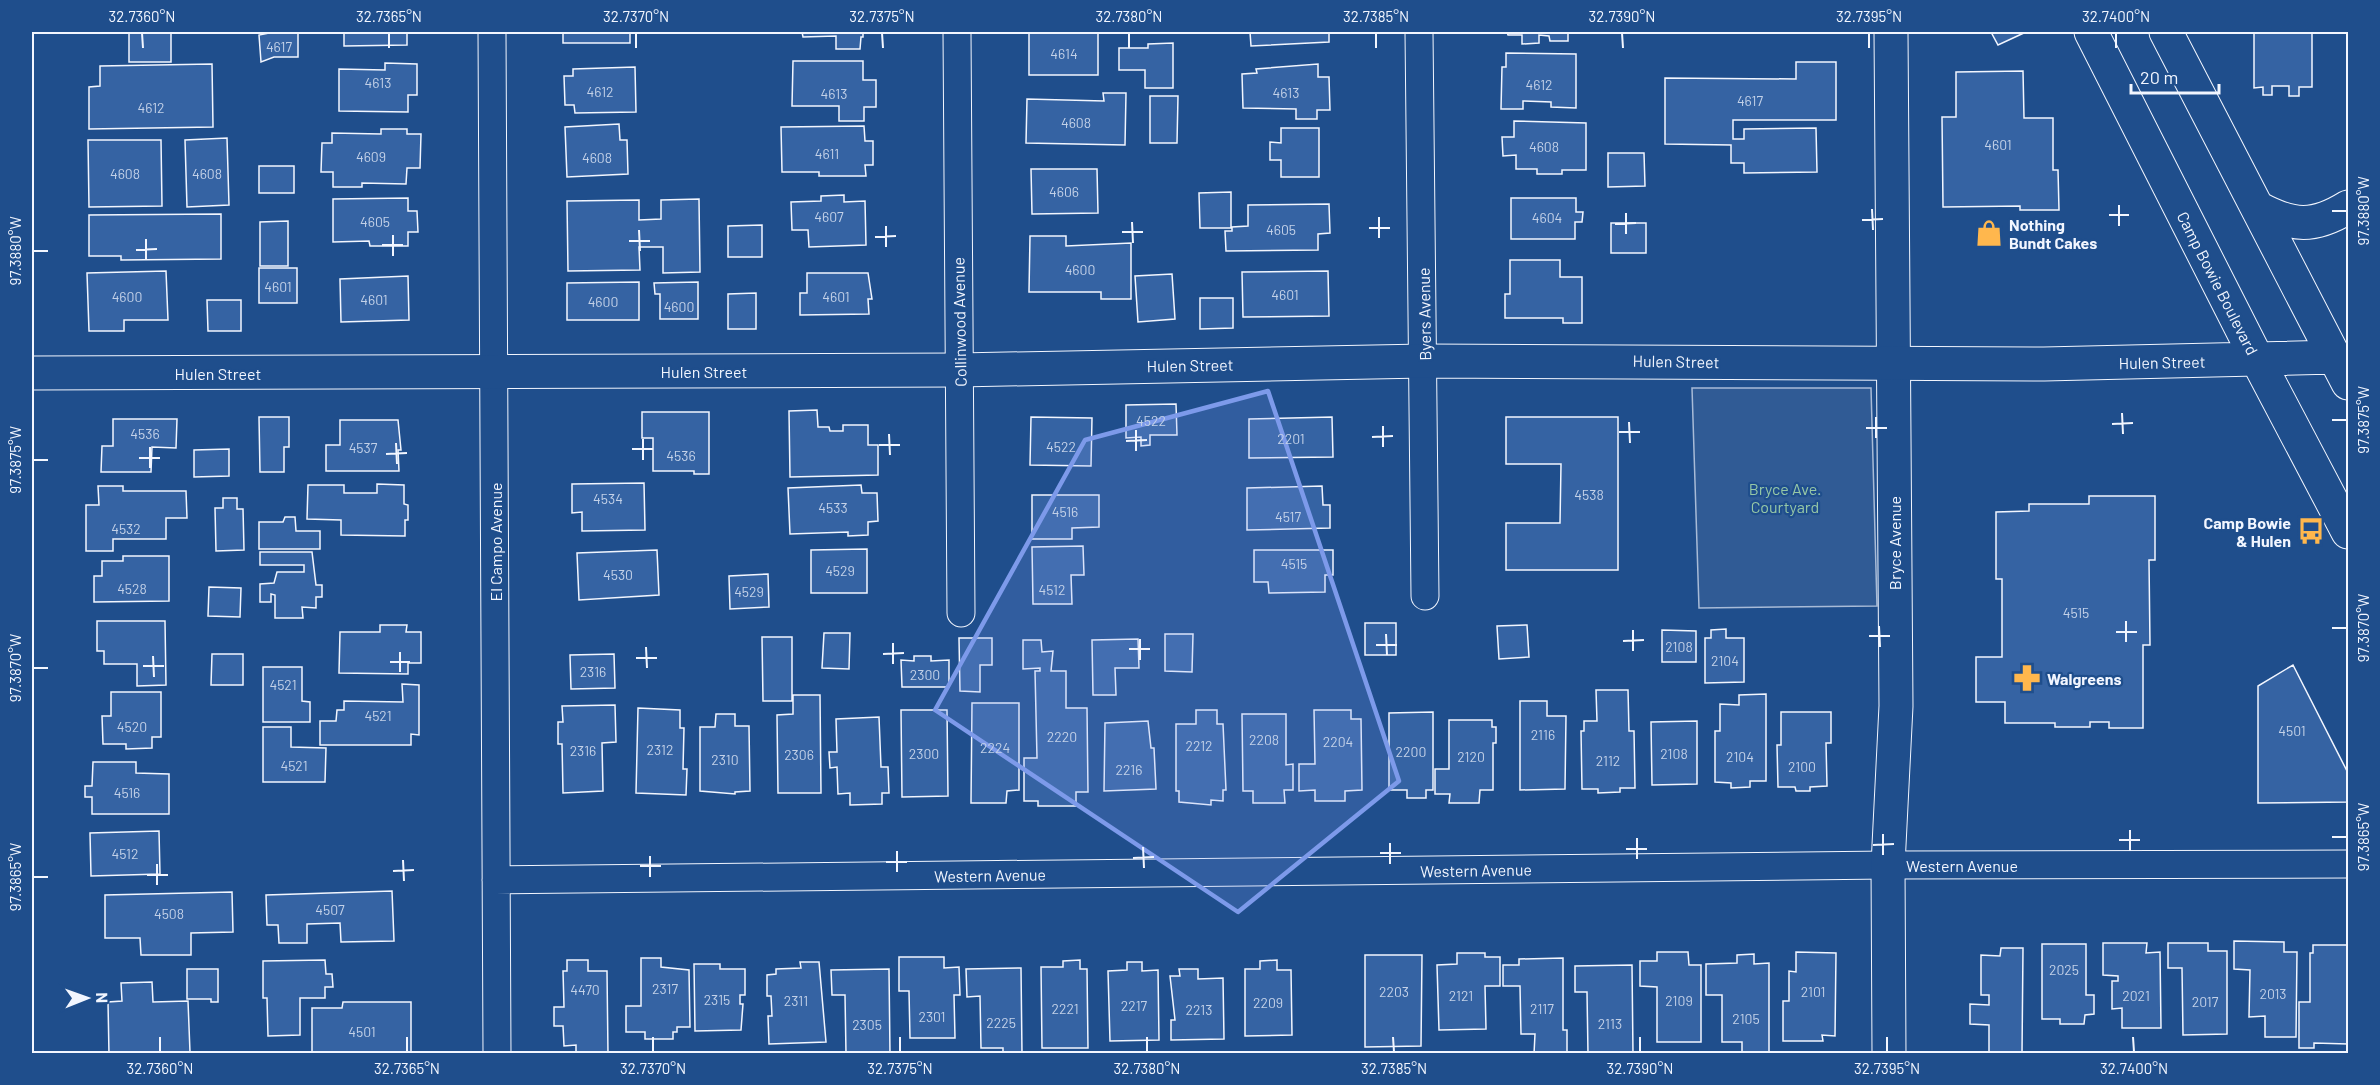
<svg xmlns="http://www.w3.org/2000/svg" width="2380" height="1085" viewBox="0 0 2380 1085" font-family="Barlow,sans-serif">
	<rect width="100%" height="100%" fill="#1f4e8c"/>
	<path fill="#305b95" stroke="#a8bbd7" stroke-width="1.5" d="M1692 388H1871L1877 606 1699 608Z"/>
	<path fill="#3563a3" stroke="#f2f6ff" stroke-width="1.5" d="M129 32H171V62H129Z
		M274 32H298V57H274L261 62 259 35Z
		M344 32H407V45L344 46Z
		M563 32H630V43H563Z
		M802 32H863V37H861L860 49H836V36L803 37Z
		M1029 32H1098V75H1029Z
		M1250 32H1329V42L1251 46Z
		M1507 32H1568V41H1550L1549 36 1539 35V43L1522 44V35H1508Z
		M1991 32H2026L1998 45Z
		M2254 32H2312V87H2299V96H2289V86H2272V95H2263V87L2254 88Z
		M1173 43V88H1145V70H1119V48H1148V44Z
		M1506 53 1576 54V108L1551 107V102L1523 101V109H1501L1502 67H1506Z
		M793 61H863V80H876V107H864V121H839V106H792Z
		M1796 62H1836V120H1733V139H1744V129L1816 128 1817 172 1744 173V163H1731V145L1665 144V78L1796 79Z
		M385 63 417 64V95H408V112L339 111V69L385 70Z
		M212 64 213 127 89 129V87L100 86V66Z
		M1318 64V77H1329L1330 110H1317V119H1296V109L1243 108 1242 74 1257 73 1256 69Z
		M635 67 636 112 575 113 574 105H565L564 76H573V69Z
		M2023 71 2024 118H2053V170H2058L2059 210H2020V206L1943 207 1942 117H1956V72Z
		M1103 93H1126L1125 145 1026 143 1027 99 1104 101Z
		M1150 96H1178L1177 143H1150Z
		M1514 121 1586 123V170H1562V174H1537V169H1516V155L1503 156 1502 137H1514Z
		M619 124 620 140H627L628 174 567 177 565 127Z
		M864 126 865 141H873V165H865L866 176H819V172H782L781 127Z
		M1281 128H1319V177H1281V160H1270V142L1281 143Z
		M381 129H407V134H421L420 168H407L406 184 362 183V187H333V172H321L322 143H332V133L381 134Z
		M227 138 229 205 187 207 185 140Z
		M88 140H161L162 206 89 207Z
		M1608 153H1644L1645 186 1608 187Z
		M259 166H294V193H259Z
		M1031 169H1097L1098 213 1032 214Z
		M1231 192V228H1200L1199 193Z
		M844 195V202L865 201 866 245 809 247 808 230H792L791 202 821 201V196Z
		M408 198V211H417L418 232H408V246H370L369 241 333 242V199Z
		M1511 198H1576V212H1583L1582 222H1575V239H1511Z
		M699 199 700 272 663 273V247H639L640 270 568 271 567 201 639 200V220L661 219V200Z
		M1329 204 1330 233 1318 234V250L1226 251 1225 231H1232V227L1248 226V205Z
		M221 214V259L121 260V256H89V215Z
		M288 221V266H260V222Z
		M1611 223H1646V253H1611Z
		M762 225V257H728V226Z
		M1030 236H1066V246L1131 243V299H1101V292H1029Z
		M1510 260H1560V277H1582V323H1563V318H1505V294H1510Z
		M259 268H297V303H259Z
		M166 271 168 320H124V331H89L87 273Z
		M1328 271 1329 316 1243 317 1242 272Z
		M807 273H868L872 299H868L869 314 800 315V293H807Z
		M1172 274 1175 319 1138 322 1135 276Z
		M408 276 409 320 341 322 340 279Z
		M639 282V320H567V283Z
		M698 282V319H660V294H655L654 283Z
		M756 293V329H728V294Z
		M1200 298H1233V328L1200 329Z
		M207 300H241V331H208Z
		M1176 404 1177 435H1150V445L1141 446V437L1126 438V405Z
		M817 410 818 427H829L830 431H843V425H868V445H878V475L790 477 789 411Z
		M642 412H709V474H694V471H653V438H642Z
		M259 417H289V447H284V472H260Z
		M1031 417 1092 418 1091 466 1030 465Z
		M1332 417 1333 457 1249 458V419Z
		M1506 417H1618V570H1506V523H1560L1561 464H1506Z
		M113 419H177L176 448 152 447 151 472H101L102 446H113Z
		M340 420H398L401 450H398L399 471H326V445H340Z
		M229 449V476L194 477V450Z
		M644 483 645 530 582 531V512L572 513V484Z
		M377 484 404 485V504L408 505V520H405V536L341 535V520L307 519 308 485H344V493H377Z
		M861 485 862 493H877L878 521 868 522V535L848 536V532L790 534 788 488Z
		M98 486H123V491H186L187 518H166V539H113V551H86V505H99Z
		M1322 486 1323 505H1330V528L1247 530V488Z
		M1032 495H1099V527L1072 528V539H1032Z
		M2089 496H2155V560H2149L2150 645H2143V728H2109V722H2090V727H2055V723H2005V702H1976V657H2002V579H1996V512L2029 511V504H2089Z
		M223 498H237V509H243L244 550 216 551 215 508H223Z
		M285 517H295L296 531H320V549H259V522H283Z
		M1083 546 1084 575H1071L1072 604H1033L1032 547Z
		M867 549V593H811V550Z
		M657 550 659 595 579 600 577 553Z
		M1254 550H1333V575H1325V592L1269 593 1268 582H1254Z
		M260 552H312L316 585H322V597H316V608L302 607 303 618H275V595L271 594V602H260V584L274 583 277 572H304V565H260Z
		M123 556H169V601L94 602V576H102V561H123Z
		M768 574 769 607 730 609 729 576Z
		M209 587 241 588 240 617 208 616Z
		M97 621H165L166 685 137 686V664H104V651H97Z
		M1365 623H1396V655H1365Z
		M380 625H407L406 632H421V663H408V674L339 673 340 632H380Z
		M1527 625 1529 657 1499 659 1497 626Z
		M1726 629V638H1744V682L1705 683V638H1711V630Z
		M1662 630 1696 631V662H1662Z
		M824 633H850L849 669 822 668Z
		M1165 634H1193L1192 672 1165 671Z
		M762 637H792V701H763Z
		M959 638H992V665H980V692L960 691Z
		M1138 639 1139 668H1115L1116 695H1093L1092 640Z
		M1023 640H1041L1042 652 1053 651 1051 671H1066V708H1087L1088 792H1076V806H1038V801H1024V758H1037L1035 671H1040V668L1023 669Z
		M212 654H243V685H211Z
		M614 654 615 688 571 689 570 655Z
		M914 656H931V661L949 660V687H902L901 660 914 661Z
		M2293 665 2348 773V802L2258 803V686Z
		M263 667H302V701L310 702V722H263Z
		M402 684 419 685V735L411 734V745H320V721H336L337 710H344V701L403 702Z
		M1596 690H1628L1629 731H1634L1635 788H1620V792L1598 793V789H1582L1581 731H1584V721H1597Z
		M111 692H161V737H152V748L126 749V744H103L102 716H111Z
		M1766 694V781H1750V787L1731 788V783L1715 782V731H1720V704L1739 705V695Z
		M793 695H820L821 793H778L777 715 793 714Z
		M1520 701H1547V716H1566L1565 789 1520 790Z
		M972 703H1019V790L1007 791 1006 803H971Z
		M615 705 616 742 602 743 603 791 563 793 562 744H558V722H563L562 706Z
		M638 708 680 710V728H684L683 769H687L686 795 636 793Z
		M901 710H947L948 796 902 797Z
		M1196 710H1217V724H1223L1226 790H1223V801L1211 800V805L1179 802V791H1176V724H1196Z
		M1314 710H1351V719H1361L1362 790 1345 791V801H1315V790L1299 791V764H1315Z
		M1433 712V790H1426V798H1407V790H1389V713Z
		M1781 712H1831V743H1826L1827 786 1810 787V791H1796L1795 787H1778L1777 745H1781Z
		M716 714H735V726H749L750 791 735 792V794L700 791V727H715Z
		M1242 714H1286V765L1293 764V790H1284L1285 803H1253V791H1243Z
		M879 717 881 767H888L889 793H882V804L850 805V793L838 794 837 767 830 768 829 752H837L836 719Z
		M1449 720H1492V727H1496V743H1493V790H1480L1479 803H1449L1450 794H1435V769H1449Z
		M1148 721 1151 748H1154L1156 789 1104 791 1105 723Z
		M1697 721V784L1652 785 1651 722Z
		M263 727H291V747L326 748 325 782H263Z
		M93 762H136V773L169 774V814H92V797H85V786H92Z
		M159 831 160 874 91 876 90 833Z
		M392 891 394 941 341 942 340 923 307 924V943H279L278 925H267L266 895Z
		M232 892 233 932 191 933V955H141L140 938H105V895Z
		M2234 941 2284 942V952H2297L2296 1037H2265V1016L2249 1017 2250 970 2234 969Z
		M2103 943H2147L2146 953 2160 952 2161 1028H2122V1008L2112 1009V981H2118V976L2103 975Z
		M2168 943H2208V951H2227V1034L2183 1035 2182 968H2168Z
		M2042 944H2086V995H2094V1014L2085 1015 2084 1024H2060V1019H2042Z
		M2313 945H2348V1044L2314 1043V1048H2299V1002H2310V953H2313Z
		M2001 948H2023L2022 1054 1989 1053V1025L1970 1024V1004L1989 1005V995H1981V955L2000 956Z
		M1657 952H1688L1689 965H1701V1042H1657V987L1640 986V961H1657Z
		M1796 952 1836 953 1835 1036 1822 1035 1823 1041H1783V1001H1789V971L1796 972Z
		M1457 953H1485V957H1500V986H1485L1486 1029 1439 1030 1437 965 1457 964Z
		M1754 954V964L1769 963V1054H1742V1042H1722V995H1706V964L1737 963V955Z
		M1365 955H1422L1421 1046 1365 1047Z
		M899 957H944V968L959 967 960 995H954L955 1038H910L909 991H899Z
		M641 958H661V967L689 970 690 1027H677V1032H673V1039H645V1032H626V1006H641Z
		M1563 958V1030H1567V1054H1534L1535 1034H1521L1520 986H1503V965H1519V959Z
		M325 960 326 974H332L333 987H325V998H300V1035L268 1036 267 998H263V961Z
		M567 960H588V971H607L608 1054H576V1045L564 1046 563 1026H554V1007H564L563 971H567Z
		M1080 960V969H1087L1088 1048H1042L1041 967H1063V961Z
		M1277 960V970H1291L1292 1035 1245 1036V969H1260V961Z
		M800 962H819L826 1042 769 1044 768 1016H772L771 996H767V975L776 974V969L801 968Z
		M1127 962H1142V971L1158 970 1159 1040 1110 1041 1108 971 1127 970Z
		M694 964H720V969H745V995H740V1004H743L741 1030 695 1031Z
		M1632 965 1633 1054H1588L1587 992H1575V966Z
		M1021 968 1022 1054H1003V1048H981L980 996 967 997 966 969Z
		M187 969H218V1002H211V999H187Z
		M889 969 890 1054 846 1053 845 995H832L831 970Z
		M1179 969H1198V979L1223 978 1224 1039 1171 1040V1020H1175L1170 976H1180Z
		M152 982 153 1002 188 1001 190 1052 109 1054 108 1002 122 1001 121 983Z
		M343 1002H411V1054H312V1008H342Z"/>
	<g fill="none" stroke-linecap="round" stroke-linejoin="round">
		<defs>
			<path id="minor" d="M492 32 497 1054
				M957 32 961 613
				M1419 32 1425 596
				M496 880 1888 865 2348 864"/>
			<path id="tertiary" d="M1889 1054 1888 865 1896 706 1891 32"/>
			<path id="secondary" d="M2091 32 2258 361 2348 532
				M2166 32 2348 383
				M2258 208C2293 227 2314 228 2348 207
				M32 373 959 370 1424 361 2044 364 2335 357"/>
		</defs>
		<use href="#minor" stroke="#f2f6ff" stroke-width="29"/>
		<use href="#tertiary" stroke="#f2f6ff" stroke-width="35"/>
		<use href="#secondary" stroke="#f2f6ff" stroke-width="35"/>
		<use href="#minor" stroke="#1f4e8c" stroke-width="27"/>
		<use href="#tertiary" stroke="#1f4e8c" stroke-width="33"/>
		<use href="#secondary" stroke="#1f4e8c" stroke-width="33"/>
	</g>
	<path fill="#7d9aea" fill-opacity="0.2" stroke="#7d9aea" stroke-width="4.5" stroke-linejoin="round" d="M1268 391 1399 781 1238 912 935 710 1085 440Z"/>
	<path fill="none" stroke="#f2f6ff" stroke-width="2" d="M142 33 143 48M389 33V48M636 33V48M882 33 883 48M1129 33V48M1376 33V48M1622 33 1623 48M1869 33V48M2116 33V48M2119 205V226M1872 209 1873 230M2332 211H2347M1626 213V234M2109 215H2129M1379 217V238M1862 220 1883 219M1132 222 1133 243M1615 224 1636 223M886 226V247M1369 228H1390M639 230 640 251M1122 232H1143M393 235V256M875 237 896 236M146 239V260M629 241H650M382 245H403M136 250 157 249M33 251H48M2122 413 2123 434M1876 417V438M2332 420H2347M1629 422 1630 443M2112 424 2133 423M1383 426V447M1866 428H1887M1136 430V451M1619 432H1640M889 434 890 455M1372 437 1393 436M643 439V460M1126 441 1147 440M396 443 397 464M879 445H900M150 447V468M632 449H653M386 454 407 453M139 458H160M33 460H48M2126 621V642M1879 626 1880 647M2332 628H2347M1633 630V651M2116 632H2137M1386 634 1387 655M1869 636H1890M1140 639V660M1623 641 1644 640M893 643V664M1376 645H1397M646 647 647 668M1129 649H1150M400 652V672M883 654 904 653M153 656 154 677M636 658H657M390 662H410M143 666H164M33 668H48M2130 830V851M1883 834V855M2332 837H2347M1637 838V859M2119 840H2140M1390 843V864M1873 845 1894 844M1143 847 1144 868M1626 849H1647M897 851V872M1380 853H1401M650 856V877M1133 858 1154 857M403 860 404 881M886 862H907M157 864V885M640 866H661M393 871 414 870M147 875H168M33 877H48M160 1037V1052M407 1037V1052M653 1037V1052M900 1037V1052M1147 1037V1052M1393 1037 1394 1052M1640 1037V1052M1887 1037V1052M2133 1037 2134 1052"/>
	<defs>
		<symbol id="shop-bare" viewBox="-9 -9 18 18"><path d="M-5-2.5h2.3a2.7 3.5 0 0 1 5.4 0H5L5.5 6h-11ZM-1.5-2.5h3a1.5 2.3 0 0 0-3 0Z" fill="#ffb74d" stroke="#1f4e8c" stroke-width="2.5" paint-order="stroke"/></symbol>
		<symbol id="bus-bare" viewBox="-9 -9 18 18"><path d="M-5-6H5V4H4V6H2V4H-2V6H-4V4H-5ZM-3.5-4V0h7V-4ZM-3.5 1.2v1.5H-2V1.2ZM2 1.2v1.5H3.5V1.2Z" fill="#ffb74d" stroke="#1f4e8c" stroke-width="2.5" paint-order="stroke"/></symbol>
		<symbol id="pharmacy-bare" viewBox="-9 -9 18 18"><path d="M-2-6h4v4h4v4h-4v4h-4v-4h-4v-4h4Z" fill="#ffb74d" stroke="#1f4e8c" stroke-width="2.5" paint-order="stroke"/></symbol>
	</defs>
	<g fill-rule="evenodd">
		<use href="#shop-bare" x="1970" y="214" width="38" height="38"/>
		<use href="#bus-bare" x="2292" y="512" width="38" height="38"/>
		<use href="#pharmacy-bare" x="2008" y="659" width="38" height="38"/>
	</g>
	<g text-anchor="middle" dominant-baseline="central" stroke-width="4.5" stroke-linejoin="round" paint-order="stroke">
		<g font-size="14" fill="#c3d1e8">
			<text x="279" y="46">4617</text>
			<text x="1064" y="53">4614</text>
			<text x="378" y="82">4613</text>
			<text x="1539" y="84">4612</text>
			<text x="600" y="91">4612</text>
			<text x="1286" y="92">4613</text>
			<text x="834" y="93">4613</text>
			<text x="1750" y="100">4617</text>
			<text x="151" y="107">4612</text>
			<text x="1076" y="122">4608</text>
			<text x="1998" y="144">4601</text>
			<text x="1544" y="146">4608</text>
			<text x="827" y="153">4611</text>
			<text x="371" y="156">4609</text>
			<text x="597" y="157">4608</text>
			<text x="125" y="173">4608</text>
			<text x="207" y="173">4608</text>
			<text x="1064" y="191">4606</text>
			<text x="829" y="216">4607</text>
			<text x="1547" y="217">4604</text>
			<text x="375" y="221">4605</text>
			<text x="1281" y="229">4605</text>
			<text x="1080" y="269">4600</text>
			<text x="278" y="286">4601</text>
			<text x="1285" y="294">4601</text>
			<text x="127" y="296">4600</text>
			<text x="836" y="296">4601</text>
			<text x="374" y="299">4601</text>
			<text x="603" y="301">4600</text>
			<text x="679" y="306">4600</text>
			<text x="1151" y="420">4522</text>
			<text x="145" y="433">4536</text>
			<text x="1291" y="438">2201</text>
			<text x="1061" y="446">4522</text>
			<text x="363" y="447">4537</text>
			<text x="681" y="455">4536</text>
			<text x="1589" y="494">4538</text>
			<text x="608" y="498">4534</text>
			<text x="833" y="507">4533</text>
			<text x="1065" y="511">4516</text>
			<text x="1288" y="516">4517</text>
			<text x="126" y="528">4532</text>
			<text x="1294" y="563">4515</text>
			<text x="840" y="570">4529</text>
			<text x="618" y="574">4530</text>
			<text x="132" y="588">4528</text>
			<text x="1052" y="589">4512</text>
			<text x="749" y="591">4529</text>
			<text x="2076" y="612">4515</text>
			<text x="1679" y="646">2108</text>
			<text x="1725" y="660">2104</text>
			<text x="593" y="671">2316</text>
			<text x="925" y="674">2300</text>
			<text x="283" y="684">4521</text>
			<text x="378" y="715">4521</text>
			<text x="132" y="726">4520</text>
			<text x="2292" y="730">4501</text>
			<text x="1543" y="734">2116</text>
			<text x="1062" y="736">2220</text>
			<text x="1264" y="739">2208</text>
			<text x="1338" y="741">2204</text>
			<text x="1199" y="745">2212</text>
			<text x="995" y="747">2224</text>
			<text x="660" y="749">2312</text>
			<text x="583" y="750">2316</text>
			<text x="1411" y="751">2200</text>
			<text x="924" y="753">2300</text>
			<text x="1674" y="753">2108</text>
			<text x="799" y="754">2306</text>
			<text x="1471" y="756">2120</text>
			<text x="1740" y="756">2104</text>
			<text x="725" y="759">2310</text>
			<text x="1608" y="760">2112</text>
			<text x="294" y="765">4521</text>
			<text x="1802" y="766">2100</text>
			<text x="1129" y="769">2216</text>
			<text x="127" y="792">4516</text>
			<text x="125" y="853">4512</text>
			<text x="330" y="909">4507</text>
			<text x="169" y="913">4508</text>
			<text x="2064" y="969">2025</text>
			<text x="665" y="988">2317</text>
			<text x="585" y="989">4470</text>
			<text x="1394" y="991">2203</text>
			<text x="1813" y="991">2101</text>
			<text x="2273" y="993">2013</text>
			<text x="1461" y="995">2121</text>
			<text x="2136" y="995">2021</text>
			<text x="717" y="999">2315</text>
			<text x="796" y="1000">2311</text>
			<text x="1679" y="1000">2109</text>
			<text x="2205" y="1001">2017</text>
			<text x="1268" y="1002">2209</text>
			<text x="1134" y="1005">2217</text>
			<text x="1065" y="1008">2221</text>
			<text x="1542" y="1008">2117</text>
			<text x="1199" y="1009">2213</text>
			<text x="932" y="1016">2301</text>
			<text x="1746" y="1018">2105</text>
			<text x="1001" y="1022">2225</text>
			<text x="1610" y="1023">2113</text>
			<text x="867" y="1024">2305</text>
			<text x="362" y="1031">4501</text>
		</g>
		<g font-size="16" font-weight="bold" fill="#f2f6ff" stroke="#1f4e8c" text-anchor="start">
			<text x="2009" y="224">Nothing<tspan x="2009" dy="18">Bundt Cakes</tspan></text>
			<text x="2291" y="522" text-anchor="end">Camp Bowie<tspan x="2291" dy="18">&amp; Hulen</tspan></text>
			<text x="2047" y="678">Walgreens</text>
		</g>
		<g font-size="16" fill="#f2f6ff" stroke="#1f4e8c">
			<text transform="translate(2218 283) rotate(63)">Camp Bowie Boulevard</text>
			<text transform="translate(1424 314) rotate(-91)">Byers Avenue</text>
			<text transform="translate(959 322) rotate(-91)">Collinwood Avenue</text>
			<text transform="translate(1676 361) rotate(1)">Hulen Street</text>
			<text transform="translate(2162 362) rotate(-1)">Hulen Street</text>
			<text transform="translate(1190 365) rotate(-1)">Hulen Street</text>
			<text x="704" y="371">Hulen Street</text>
			<text x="218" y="373">Hulen Street</text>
			<text transform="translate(495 542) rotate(-90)">El Campo Avenue</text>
			<text transform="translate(1894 543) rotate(-90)">Bryce Avenue</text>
			<text x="1962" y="865">Western Avenue</text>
			<text transform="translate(1476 870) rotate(-1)">Western Avenue</text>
			<text transform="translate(990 875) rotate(-1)">Western Avenue</text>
		</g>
		<g font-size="16" fill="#97c8a6" stroke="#1f4e8c">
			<text x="1785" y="488">Bryce Ave.<tspan x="1785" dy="18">Courtyard</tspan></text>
		</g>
	</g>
	<rect width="2380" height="1085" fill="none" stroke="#1f4e8c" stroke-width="66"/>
	<g transform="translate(87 998) rotate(89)" stroke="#1f4e8c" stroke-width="4.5" paint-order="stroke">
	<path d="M0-4.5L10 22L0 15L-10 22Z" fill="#f2f6ff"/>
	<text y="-9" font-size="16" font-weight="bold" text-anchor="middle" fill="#f2f6ff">N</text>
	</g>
	<path d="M2131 84v9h88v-9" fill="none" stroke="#f2f6ff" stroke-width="3"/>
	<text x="2140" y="84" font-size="18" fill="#f2f6ff" stroke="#1f4e8c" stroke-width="4.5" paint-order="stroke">20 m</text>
	<rect x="33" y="33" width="2314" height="1019" fill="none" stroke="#f2f6ff" stroke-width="2"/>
	<g font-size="15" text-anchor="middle" fill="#f2f6ff">
		<text x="142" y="22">32.7360°N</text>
		<text x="389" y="22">32.7365°N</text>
		<text x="636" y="22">32.7370°N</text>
		<text x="882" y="22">32.7375°N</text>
		<text x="1129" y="22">32.7380°N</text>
		<text x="1376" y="22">32.7385°N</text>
		<text x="1622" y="22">32.7390°N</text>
		<text x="1869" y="22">32.7395°N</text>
		<text x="2116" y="22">32.7400°N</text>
		<text transform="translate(2364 211) rotate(-90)" y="5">97.3880°W</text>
		<text transform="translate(16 251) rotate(-90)" y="5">97.3880°W</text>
		<text transform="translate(2364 420) rotate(-90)" y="5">97.3875°W</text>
		<text transform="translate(16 460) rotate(-90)" y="5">97.3875°W</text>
		<text transform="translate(2364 628) rotate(-90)" y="5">97.3870°W</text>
		<text transform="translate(16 668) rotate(-90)" y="5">97.3870°W</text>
		<text transform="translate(2364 837) rotate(-90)" y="5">97.3865°W</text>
		<text transform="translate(16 877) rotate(-90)" y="5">97.3865°W</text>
		<text x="160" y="1074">32.7360°N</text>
		<text x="407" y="1074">32.7365°N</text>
		<text x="653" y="1074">32.7370°N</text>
		<text x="900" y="1074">32.7375°N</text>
		<text x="1147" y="1074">32.7380°N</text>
		<text x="1394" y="1074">32.7385°N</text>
		<text x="1640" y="1074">32.7390°N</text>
		<text x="1887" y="1074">32.7395°N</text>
		<text x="2134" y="1074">32.7400°N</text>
	</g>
</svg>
